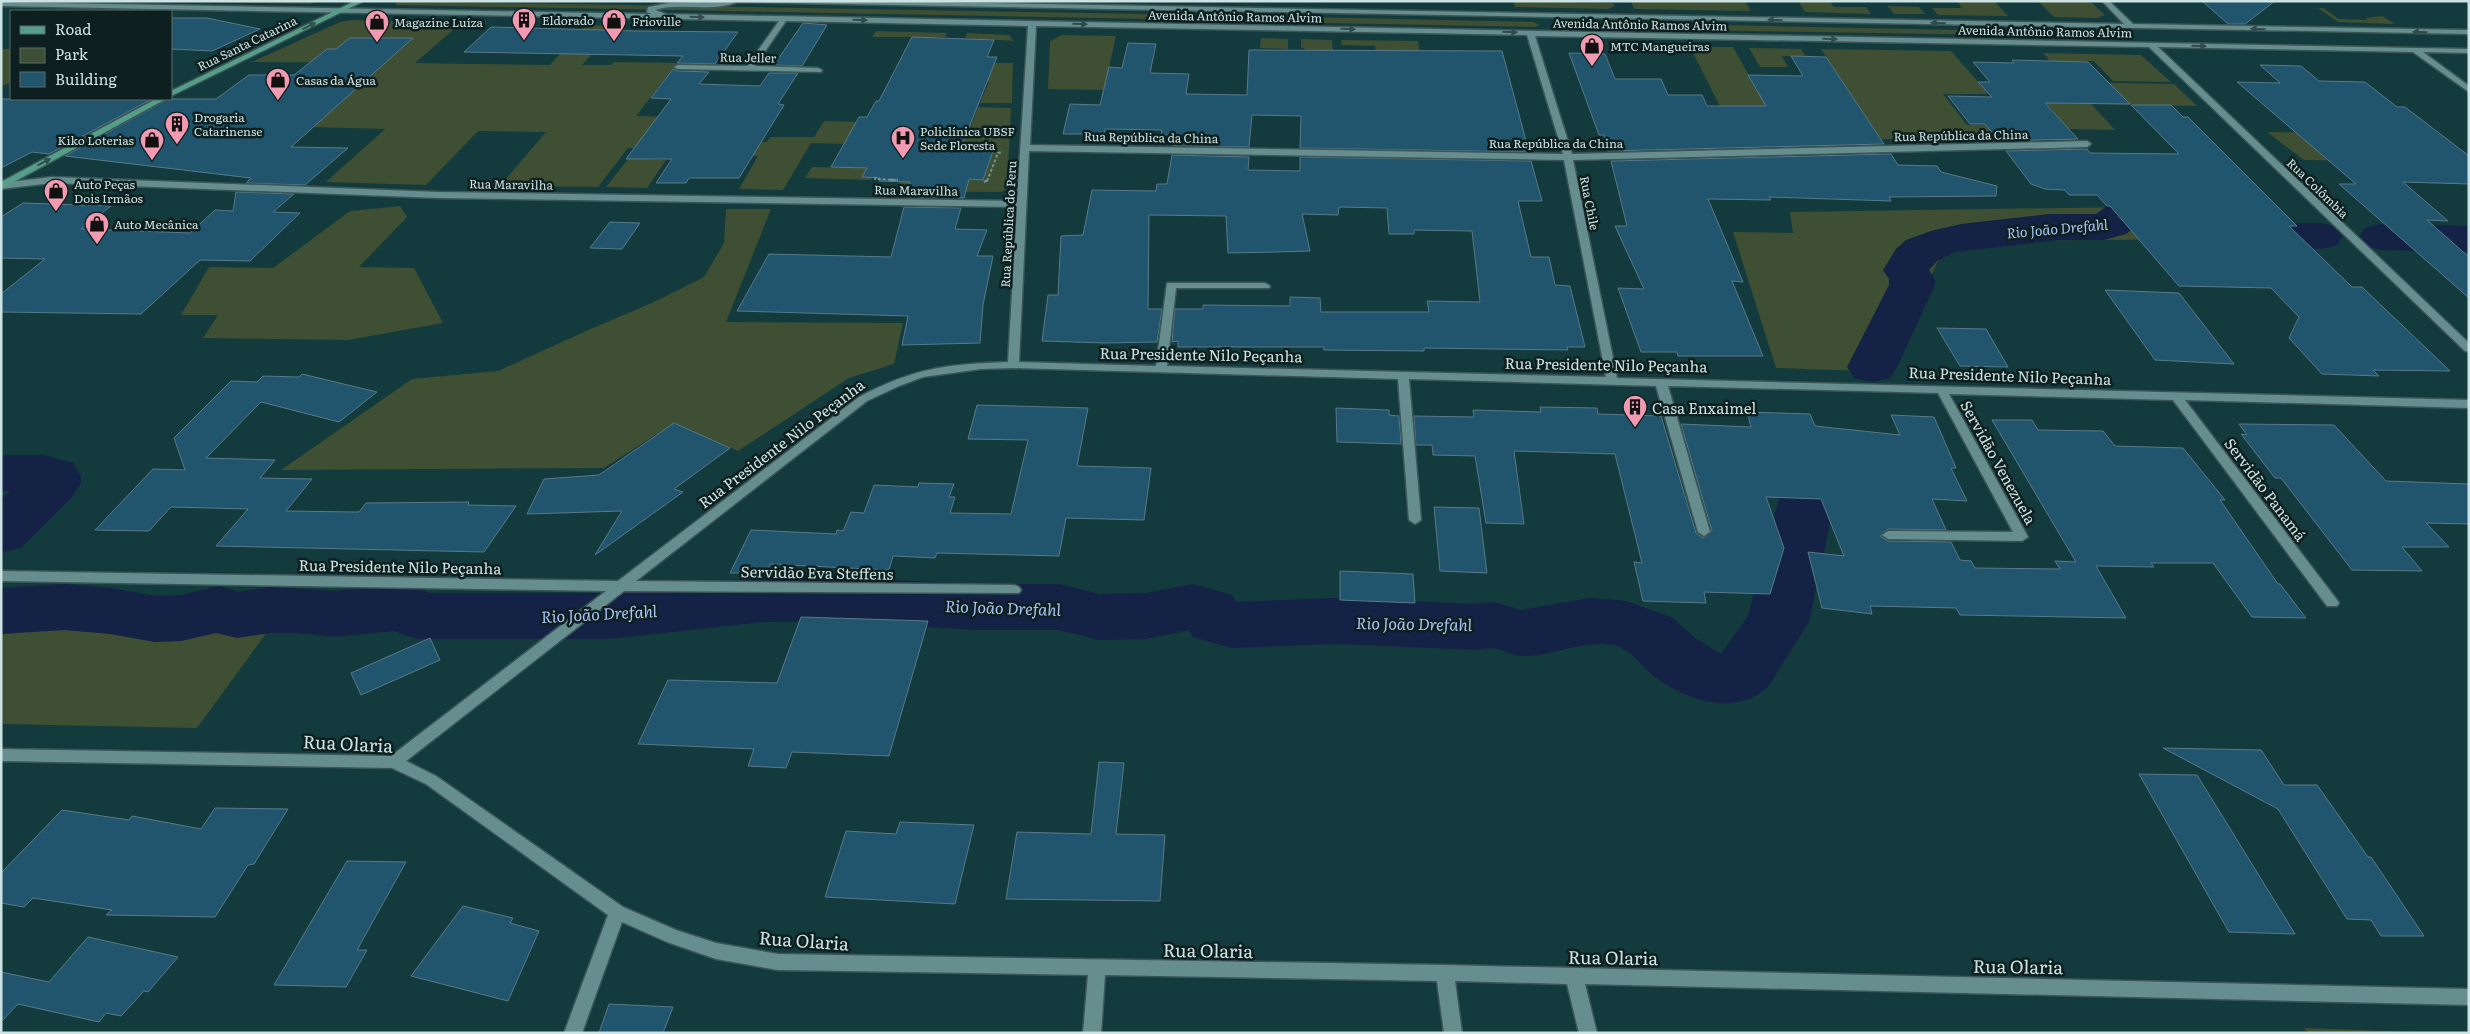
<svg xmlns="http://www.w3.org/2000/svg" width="2470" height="1034" viewBox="0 0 2470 1034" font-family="Literata,serif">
	<rect width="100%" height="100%" fill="#133a3c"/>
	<path fill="#3e4f33" d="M154 1H321L310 4Z
		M399 1 1150 14 1155 17 1148 19 394 5Z
		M1513 1 1613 3 1615 6 1608 9 1515 7Z
		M1631 1H1745L1751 11 1634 9Z
		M1798 1H1830L1834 7H1866L1871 14 1805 12Z
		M1957 1H1994L2008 16 1938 15 1932 8H1962Z
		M2038 1H2090L2105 15 2097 18 2054 17Z
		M1888 6 1919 7 1925 14H1894Z
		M2318 8H2323L2339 19 2367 20 2366 18 2382 16 2395 24 2338 22Z
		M1217 15 1533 22 1540 25 1534 27 1215 21 1210 19Z
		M351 20 461 23 415 63 550 65 586 25 617 26 582 65H611L614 62 677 63 636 116 715 118 705 150 628 148 598 187 500 186 546 132 478 131 426 185 326 182 385 129 312 127 385 63 252 62 340 22Z
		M1625 23 2110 33 2119 37 1627 29 1619 26Z
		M876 31 947 33 945 37H872Z
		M967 33 1009 35 1014 41 965 38Z
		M1062 35 1116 36 1104 90 1048 89 1050 41Z
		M1261 38 1288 39V49L1260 48Z
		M1301 39 1332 40 1333 51 1306 50 1301 47Z
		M1341 40 1418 41 1423 74 1381 97 1375 46 1342 45Z
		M1690 47H1733L1758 92H1803L1766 105 1775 123 1737 140Z
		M1749 48 1801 49 1806 57 1782 56 1788 67H1760Z
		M1 49H11V83L1 86Z
		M1821 49 1951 51 1989 94H1943L1967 125H2002L2011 137 1881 139Z
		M2043 53 2141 55 2171 82 2113 81 2094 61H2050Z
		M969 63H1013L1012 103H980L989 82 945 81Z
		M2071 82 2174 84 2197 106 2091 104 2115 130 2069 129 2046 103 2090 104Z
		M978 107 1011 108 1007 189 1001 192 895 191 906 169 943 179 983 180 993 151 887 148 888 145 811 143 783 190 739 189 758 156 709 155 724 139 767 142 770 137H814L824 121 971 125Z
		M2267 132 2390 133 2426 162 2304 160Z
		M628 159 666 160 647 188 606 187Z
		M812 167 867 168 863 177H872L871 180 805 178Z
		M400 206 407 217 359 267 414 268 443 323 348 340 203 338 218 315H181L209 267 273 268 350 211Z
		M2191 206 2220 239 1981 241 1955 245 1946 249 1941 254 1889 372 1776 368 1733 232 1793 233 1790 212Z
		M726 209H771L726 322 903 323 894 364 849 378 738 451 674 423 604 468 281 470 412 379 498 371 586 331 654 302 704 277 724 243Z
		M1 598 289 602 197 728 1 724Z
		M2304 1028 2443 1033H2308Z"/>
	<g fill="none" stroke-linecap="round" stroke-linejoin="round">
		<path fill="#132245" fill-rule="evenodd" d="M2123 201 2149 203 2191 216 2225 223H2321L2337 227 2343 236 2337 245 2321 249H2225L2134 228 2126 234 2104 240H2059L1955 252 1938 260 1929 270 1935 279V285L1897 367 1890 378 1872 382 1854 378 1847 367 1889 285V279L1883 270 1896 249 1906 240 1931 231 1961 224 2050 214H2096L2108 205Z
			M2381 224 2469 226V252L2381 250 2365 246 2359 237 2365 228Z
			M1832 435 1851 441 1859 453 1837 491 1809 622 1768 687C1733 719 1680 698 1649 672 1639 663 1631 650 1617 646 1583 638 1553 657 1522 656 1513 656 1504 650 1496 649 1490 648 1483 649 1477 650L1334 644 1231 648 1193 637 1189 630 1146 639 1099 640 1059 630H973L838 621 763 622 608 639H417L393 631 335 637 298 633H270L237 638 216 633 181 641 155 642 110 634 65 630 1 634V588L65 584 110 588 155 596 181 595 220 586 238 592 270 587 335 591 405 584 430 593H608L763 578 838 577 973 584H1059L1099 594 1146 593 1193 584 1232 595 1236 602 1334 598 1477 604 1494 602 1521 610 1590 598 1626 601 1673 618 1695 638 1721 654 1748 616 1781 491 1813 441Z
			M1 455H44L73 463 81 476V483L73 496 22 547 1 553V499L10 491H1Z"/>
	</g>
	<path fill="#21556d" stroke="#5a7989" d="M2202 1H2275L2245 24H2228Z
		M171 18H207L260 29 212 51 171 49Z
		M803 23 827 25 802 66 774 65Z
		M491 27 636 31 738 32 715 64 677 63 683 56 464 52Z
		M912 37 994 40 987 57H997L960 150 993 151 983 180 969 179 964 198 906 197 910 182 879 181 880 178 862 177 867 168 831 167 859 117H867L876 101H879Z
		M350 38H413L291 147 348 148 305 185 246 183 251 178 65 156 168 99H216L249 75H294L327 49H336Z
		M1128 43 1156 44 1150 73 1189 74 1186 94 1247 95 1249 50 1502 51 1529 152 1300 148 1301 116 1252 115 1249 147 1173 146 1175 135H1161L1162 130 1105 129 1104 134H1063L1070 104 1100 105 1109 67 1122 68Z
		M1569 53 1605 54 1615 79H1661L1668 95H1702L1707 106H1766L1748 75 1803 76 1791 56 1826 57 1884 144 1608 151 1604 135H1599Z
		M2012 60 2088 62 2130 104 2045 103 2078 139 1999 141 1985 124H1970L1948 96 1992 97 1978 82H1990L1973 62 2014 63Z
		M2260 65 2301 66 2319 81 2365 82 2397 107H2405L2469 156V184L2403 182 2448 221 2427 220 2469 257V298L2339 184H2356L2237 82 2280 83Z
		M673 69 678 71 709 72 699 84 760 86 769 73H798L778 104 784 105 739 178H689L686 183H656L672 159H626L671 99 651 98Z
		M1 99H152L49 154 32 152 1 168Z
		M2131 105H2171L2183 117H2188L2297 226H2289L2352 287H2362L2450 371 2373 370 2379 376 2322 374 2289 338 2299 317 2271 288 2179 286 2110 206H2107L2097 195H2069L2065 190 2045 189 2031 184 2006 151 2087 149 2090 153 2179 154Z
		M1891 154 1898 165 1937 166 1941 172 1997 186 1996 196 1889 197 1891 201 1769 197 1771 200 1708 199 1743 282 1732 281 1763 356H1678L1677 352H1641L1618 288 1644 289 1615 226H1627L1611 161Z
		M1172 155 1249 157 1248 170 1300 171V157L1531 161 1542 201H1518L1531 257H1549L1555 285 1570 286 1585 347H1567L1568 350 1424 348V351L1324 350V347H1178V341L1172 342 1175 309H1203V305L1290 306V297L1320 298 1321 312H1429L1427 301 1480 302 1472 231 1414 230V234H1389L1387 208 1339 207 1338 215 1302 214 1310 251 1276 252 1228 253 1226 216 1149 215 1148 309H1162L1157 342 1104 343 1042 341 1048 295H1058L1061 236 1083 235 1092 190 1156 191 1157 184H1167Z
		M236 192 294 194 273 212 300 213 250 261 200 260 141 314 1 312V294L45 259 1 258V217L23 203 111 206 81 229 190 233 215 210 233 211Z
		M904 207 961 208 955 229 987 230 977 256H993L983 305 980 343 902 345 908 316 737 311 769 254 891 257Z
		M610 222 640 223 622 249 590 248Z
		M2105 290 2179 293 2234 364 2155 360Z
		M1937 328 1986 329 2008 367 1960 366Z
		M302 374 377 392 339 422 261 402 206 458 275 460 260 478 312 479 286 511 354 512H359L366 503 469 502 468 505 516 506 484 552 216 546 248 509 171 507 149 531 95 530 153 469 185 470 174 438 231 381 257 382 263 376 299 377Z
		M977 405 1088 408 1077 466 1151 468 1144 520 1066 518 1059 556 937 553 935 558 893 556 889 570 770 564 767 573H730L751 530 836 534 837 530 843 531 851 512 864 513 874 485 918 487 919 483 954 484 949 497H955L950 513 1011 514 1028 440 968 439Z
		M1540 407 1597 408 1598 414 1661 416 1696 533 1703 538 1712 531 1681 424 1751 427 1747 412 1810 414 1815 426 1900 435 1891 415 1934 417 1956 468H1951L1967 501 1932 499 1946 530 1888 529 1880 536 1888 541 1951 542 1960 560 1971 561 1975 568 2060 569 2055 561 2076 562 1992 420H2032L2038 430 2103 431 2115 446 2183 448 2225 500H2220L2278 584H2280L2306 618 2252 617 2213 563H2151L2154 567 2096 566 2126 618 1960 615 1956 608 1870 606 1872 614 1822 608 1808 552 1844 556 1821 499 1766 497 1784 548 1770 594 1704 592 1706 603 1643 601 1634 562 1642 563 1615 454 1514 451 1524 524 1486 523 1475 456 1433 455 1432 445H1416L1414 416 1474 417 1473 410 1541 412Z
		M1336 408 1389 410V415L1399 416 1401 444 1337 442Z
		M674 423 730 448 674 489 683 492 595 555 622 511 527 514 544 479 599 475Z
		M2239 424 2334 425 2386 481 2469 484V524L2426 523 2449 547H2402L2422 571 2352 570 2281 478H2275L2241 434 2247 435Z
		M1434 507 1479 508 1487 573 1440 571Z
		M1340 571 1413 574 1415 603 1340 600Z
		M801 617 928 621 889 756 792 752 786 768 748 766 754 749 638 744 668 680 777 683Z
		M430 638 440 660 361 695 351 673Z
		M2163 748 2261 750 2284 785H2317L2368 857H2371L2424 936H2381L2371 920 2347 919 2278 809Z
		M1099 762 1124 763 1116 834 1165 835 1160 901 1006 899 1017 832 1091 834Z
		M2139 774 2197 775 2295 934 2229 932Z
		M215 808 288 809 254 864 248 865 215 917 106 915 112 910 33 898 24 907 1 903V873L62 810 129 820 132 816 201 829Z
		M900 822 974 825 955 904 825 897 846 831 896 834Z
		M347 861 406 862 357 950H367L346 987 274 985Z
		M463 906 513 918 510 923 539 931 508 1001 411 976Z
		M88 937 178 957 148 992 144 991 121 1016 106 1013 99 1022 18 1004 1 1022V972L49 982Z
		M609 1004 673 1007 663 1033H599Z"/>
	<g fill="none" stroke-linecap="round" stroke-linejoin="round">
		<defs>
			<path id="minor" d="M725 1H877L2124 24 2102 1H2109L2133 24 2469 30V34L737 2C711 13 681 2 655 10L666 14 2469 49V53L2423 52 2469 86V92L2413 52 2158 47 2469 343V352L2465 351 2149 47 1535 36 1572 154 2087 141 2091 144 2087 147 1573 160 1617 378 2469 400V408L2185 400 2337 600 2339 603 2337 606H2327L2173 400 1949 394 2028 537 2022 541 1888 539 1882 535 1888 531 2013 532 1938 393 1668 386 1710 532 1704 536 1698 532 1656 386 1409 379 1421 520 1415 524 1409 520 1398 379 1013 368 981 369 923 377 899 386 867 401 636 581 1014 585 1019 587 1021 590 1019 593 624 591 406 761 436 776 623 907 676 930 716 943 778 954 1445 965 2469 989V1005L1585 984 1597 1033H1579L1567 984 1455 981 1462 1033H1444L1437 981 1105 975 1101 1033H1083L1088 975 778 970 716 959 667 942 622 922 582 1033H564L608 915 426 784 392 768 1 761V749L391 756 606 591 1 581V571L618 581 859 397C914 368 947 364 1008 362L1017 207 438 198 52 183 1 189V183L52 177 438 192 1017 201 1028 26 786 21 755 66 818 68 822 70 821 72 678 69 674 67 678 65 747 66 779 21 1 6V2L651 14 647 12 648 7 669 3ZM1036 26 1527 35 1563 154 1030 145ZM1029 151 1564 160 1606 377 1167 366 1176 288H1269L1270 286 1265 283H1167L1156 366 1019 362Z"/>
			<path id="major" d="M355 1H364L171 96V91Z
				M156 99H166L1 189V182Z"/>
		</defs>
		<use href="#minor" stroke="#3c5657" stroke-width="3"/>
		<use href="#major" stroke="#3c5657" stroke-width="3"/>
		<path stroke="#749192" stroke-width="2" stroke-dasharray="3 2" stroke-linecap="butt" d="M876 177 875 179 898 180
			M987 181 998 153 1003 152"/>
		<path stroke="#749192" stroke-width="2.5" stroke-dasharray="4.5 2" stroke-linecap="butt" d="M890 180H898
			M984 182 988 180"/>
		<use href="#minor" fill="#668e8f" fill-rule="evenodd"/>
		<use href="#major" fill="#559e89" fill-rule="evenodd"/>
	</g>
	<defs><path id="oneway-solid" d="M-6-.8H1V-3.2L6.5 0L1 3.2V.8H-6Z" transform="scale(1.25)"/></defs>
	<g fill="#314b4c">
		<use href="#oneway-solid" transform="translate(697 17) rotate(1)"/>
		<use href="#oneway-solid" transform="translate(860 20) rotate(1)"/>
		<use href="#oneway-solid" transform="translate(1775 20) rotate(-179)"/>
		<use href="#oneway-solid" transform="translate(1938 23) rotate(-179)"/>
		<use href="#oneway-solid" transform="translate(1080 24) rotate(1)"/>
		<use href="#oneway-solid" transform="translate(1348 29) rotate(1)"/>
		<use href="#oneway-solid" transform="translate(2258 29) rotate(-179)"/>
		<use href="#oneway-solid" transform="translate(1510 32) rotate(1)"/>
		<use href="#oneway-solid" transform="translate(2420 32) rotate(-179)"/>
		<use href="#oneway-solid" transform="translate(1830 39) rotate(1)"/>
		<use href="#oneway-solid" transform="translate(2199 46) rotate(1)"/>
	</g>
	<g fill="#2a5249">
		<use href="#oneway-solid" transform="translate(309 26) rotate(-26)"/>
		<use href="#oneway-solid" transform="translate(44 162) rotate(-28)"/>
	</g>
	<defs>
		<symbol id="building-pin" viewBox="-11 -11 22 30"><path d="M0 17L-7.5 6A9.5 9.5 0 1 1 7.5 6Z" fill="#f19ab1" stroke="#0e1f1f"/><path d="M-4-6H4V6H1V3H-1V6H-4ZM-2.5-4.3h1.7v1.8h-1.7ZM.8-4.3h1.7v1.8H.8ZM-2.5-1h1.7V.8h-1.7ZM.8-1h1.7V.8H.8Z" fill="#111"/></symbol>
		<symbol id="shop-pin" viewBox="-11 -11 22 30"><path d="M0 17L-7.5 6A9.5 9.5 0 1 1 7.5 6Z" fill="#f19ab1" stroke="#0e1f1f"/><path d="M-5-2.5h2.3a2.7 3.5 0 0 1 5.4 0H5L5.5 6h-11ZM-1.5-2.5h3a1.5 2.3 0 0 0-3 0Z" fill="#111"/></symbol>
		<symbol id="hospital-pin" viewBox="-11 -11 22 30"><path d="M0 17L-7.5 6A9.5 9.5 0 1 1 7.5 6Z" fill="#f19ab1" stroke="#0e1f1f"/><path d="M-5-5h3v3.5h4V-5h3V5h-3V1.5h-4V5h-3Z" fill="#111"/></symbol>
	</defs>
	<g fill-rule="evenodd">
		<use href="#building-pin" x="510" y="6" width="28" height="38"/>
		<use href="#shop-pin" x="600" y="7" width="28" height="38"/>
		<use href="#shop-pin" x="363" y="8" width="28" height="38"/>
		<use href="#shop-pin" x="1578" y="32" width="28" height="38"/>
		<use href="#shop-pin" x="264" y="66" width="28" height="38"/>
		<use href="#building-pin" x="163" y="110" width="28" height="38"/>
		<use href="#hospital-pin" x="889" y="124" width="28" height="38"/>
		<use href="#shop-pin" x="138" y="126" width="28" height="38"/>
		<use href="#shop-pin" x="42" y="177" width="28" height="38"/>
		<use href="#shop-pin" x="83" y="210" width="28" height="38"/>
		<use href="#building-pin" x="1621" y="393" width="28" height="38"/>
	</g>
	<g text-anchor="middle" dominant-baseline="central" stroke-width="5" stroke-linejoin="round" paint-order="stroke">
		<g font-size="12" fill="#cde2e2" stroke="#0e1f1f">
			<text transform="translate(1235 16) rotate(1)">Avenida Antônio Ramos Alvim</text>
			<text transform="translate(1640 24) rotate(1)">Avenida Antônio Ramos Alvim</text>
			<text transform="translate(2045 31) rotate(1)">Avenida Antônio Ramos Alvim</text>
			<text transform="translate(247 43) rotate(-26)">Rua Santa Catarina</text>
			<text transform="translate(748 57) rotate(1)">Rua Jeller</text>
			<text transform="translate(1961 135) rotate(-1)">Rua República da China</text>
			<text transform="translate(1151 137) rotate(1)">Rua República da China</text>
			<text x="1556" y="143">Rua República da China</text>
			<text transform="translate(511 184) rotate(1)">Rua Maravilha</text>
			<text transform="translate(2318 188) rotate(44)">Rua Colômbia</text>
			<text transform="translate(916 190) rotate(1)">Rua Maravilha</text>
			<text transform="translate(1590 203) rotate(79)">Rua Chile</text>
			<text transform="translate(1008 224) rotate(-87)">Rua República do Peru</text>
		</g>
		<g font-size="12" fill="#cde2e2" stroke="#0e1f1f" text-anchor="start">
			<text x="542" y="20">Eldorado</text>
			<text x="632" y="21">Frioville</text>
			<text x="394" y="22">Magazine Luíza</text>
			<text x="1610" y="46">MTC Mangueiras</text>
			<text x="296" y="80">Casas da Água</text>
			<text x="194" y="117">Drogaria<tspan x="194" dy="14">Catarinense</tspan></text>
			<text x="920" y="131">Policlínica UBSF<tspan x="920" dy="14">Sede Floresta</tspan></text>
			<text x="134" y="140" text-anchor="end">Kiko Loterias</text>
			<text x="74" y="184">Auto Peças<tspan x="74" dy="14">Dois Irmãos</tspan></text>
			<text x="114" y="224">Auto Mecânica</text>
		</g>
		<g font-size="14" font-style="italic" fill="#abc4f8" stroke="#0e1f1f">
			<text transform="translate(2057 228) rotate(-5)">Rio João Drefahl</text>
		</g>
		<g font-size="15" fill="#cde2e2" stroke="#0e1f1f">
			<text transform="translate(1201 354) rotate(1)">Rua Presidente Nilo Peçanha</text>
			<text transform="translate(1606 364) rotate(1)">Rua Presidente Nilo Peçanha</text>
			<text transform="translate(2010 375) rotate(2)">Rua Presidente Nilo Peçanha</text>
			<text transform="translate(781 443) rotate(-37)">Rua Presidente Nilo Peçanha</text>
			<text transform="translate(1999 462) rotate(61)">Servidão Venezuela</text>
			<text transform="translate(2266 489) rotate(53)">Servidão Panamá</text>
			<text transform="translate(400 566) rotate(1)">Rua Presidente Nilo Peçanha</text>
			<text transform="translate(817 572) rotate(1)">Servidão Eva Steffens</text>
		</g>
		<g font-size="15" fill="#cde2e2" stroke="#0e1f1f" text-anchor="start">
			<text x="1652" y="407">Casa Enxaimel</text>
		</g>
		<g font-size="16" font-style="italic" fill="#abc4f8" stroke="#0e1f1f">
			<text transform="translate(1003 607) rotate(2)">Rio João Drefahl</text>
			<text transform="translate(599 613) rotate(-3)">Rio João Drefahl</text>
			<text transform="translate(1414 623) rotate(1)">Rio João Drefahl</text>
		</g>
		<g font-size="18" fill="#cde2e2" stroke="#0e1f1f">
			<text transform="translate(348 743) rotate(3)">Rua Olaria</text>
			<text transform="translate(804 940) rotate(4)">Rua Olaria</text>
			<text transform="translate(1208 950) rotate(1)">Rua Olaria</text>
			<text transform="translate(1613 957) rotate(1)">Rua Olaria</text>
			<text transform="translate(2018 966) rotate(1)">Rua Olaria</text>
		</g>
	</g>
	<rect width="2470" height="1034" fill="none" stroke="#cde2e2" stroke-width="5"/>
	<rect x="10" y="10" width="162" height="90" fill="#0e1f1f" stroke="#5a6d6d"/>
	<rect x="20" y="26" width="25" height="8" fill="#559e89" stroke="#5a6d6d"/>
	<text x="55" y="35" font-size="15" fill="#cde2e2">Road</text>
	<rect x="20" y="48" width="25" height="15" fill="#3e4f33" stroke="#5a6d6d"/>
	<text x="55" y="60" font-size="15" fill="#cde2e2">Park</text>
	<rect x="20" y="72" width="25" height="15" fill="#21556d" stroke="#5a6d6d"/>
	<text x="55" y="85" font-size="15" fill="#cde2e2">Building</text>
</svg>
